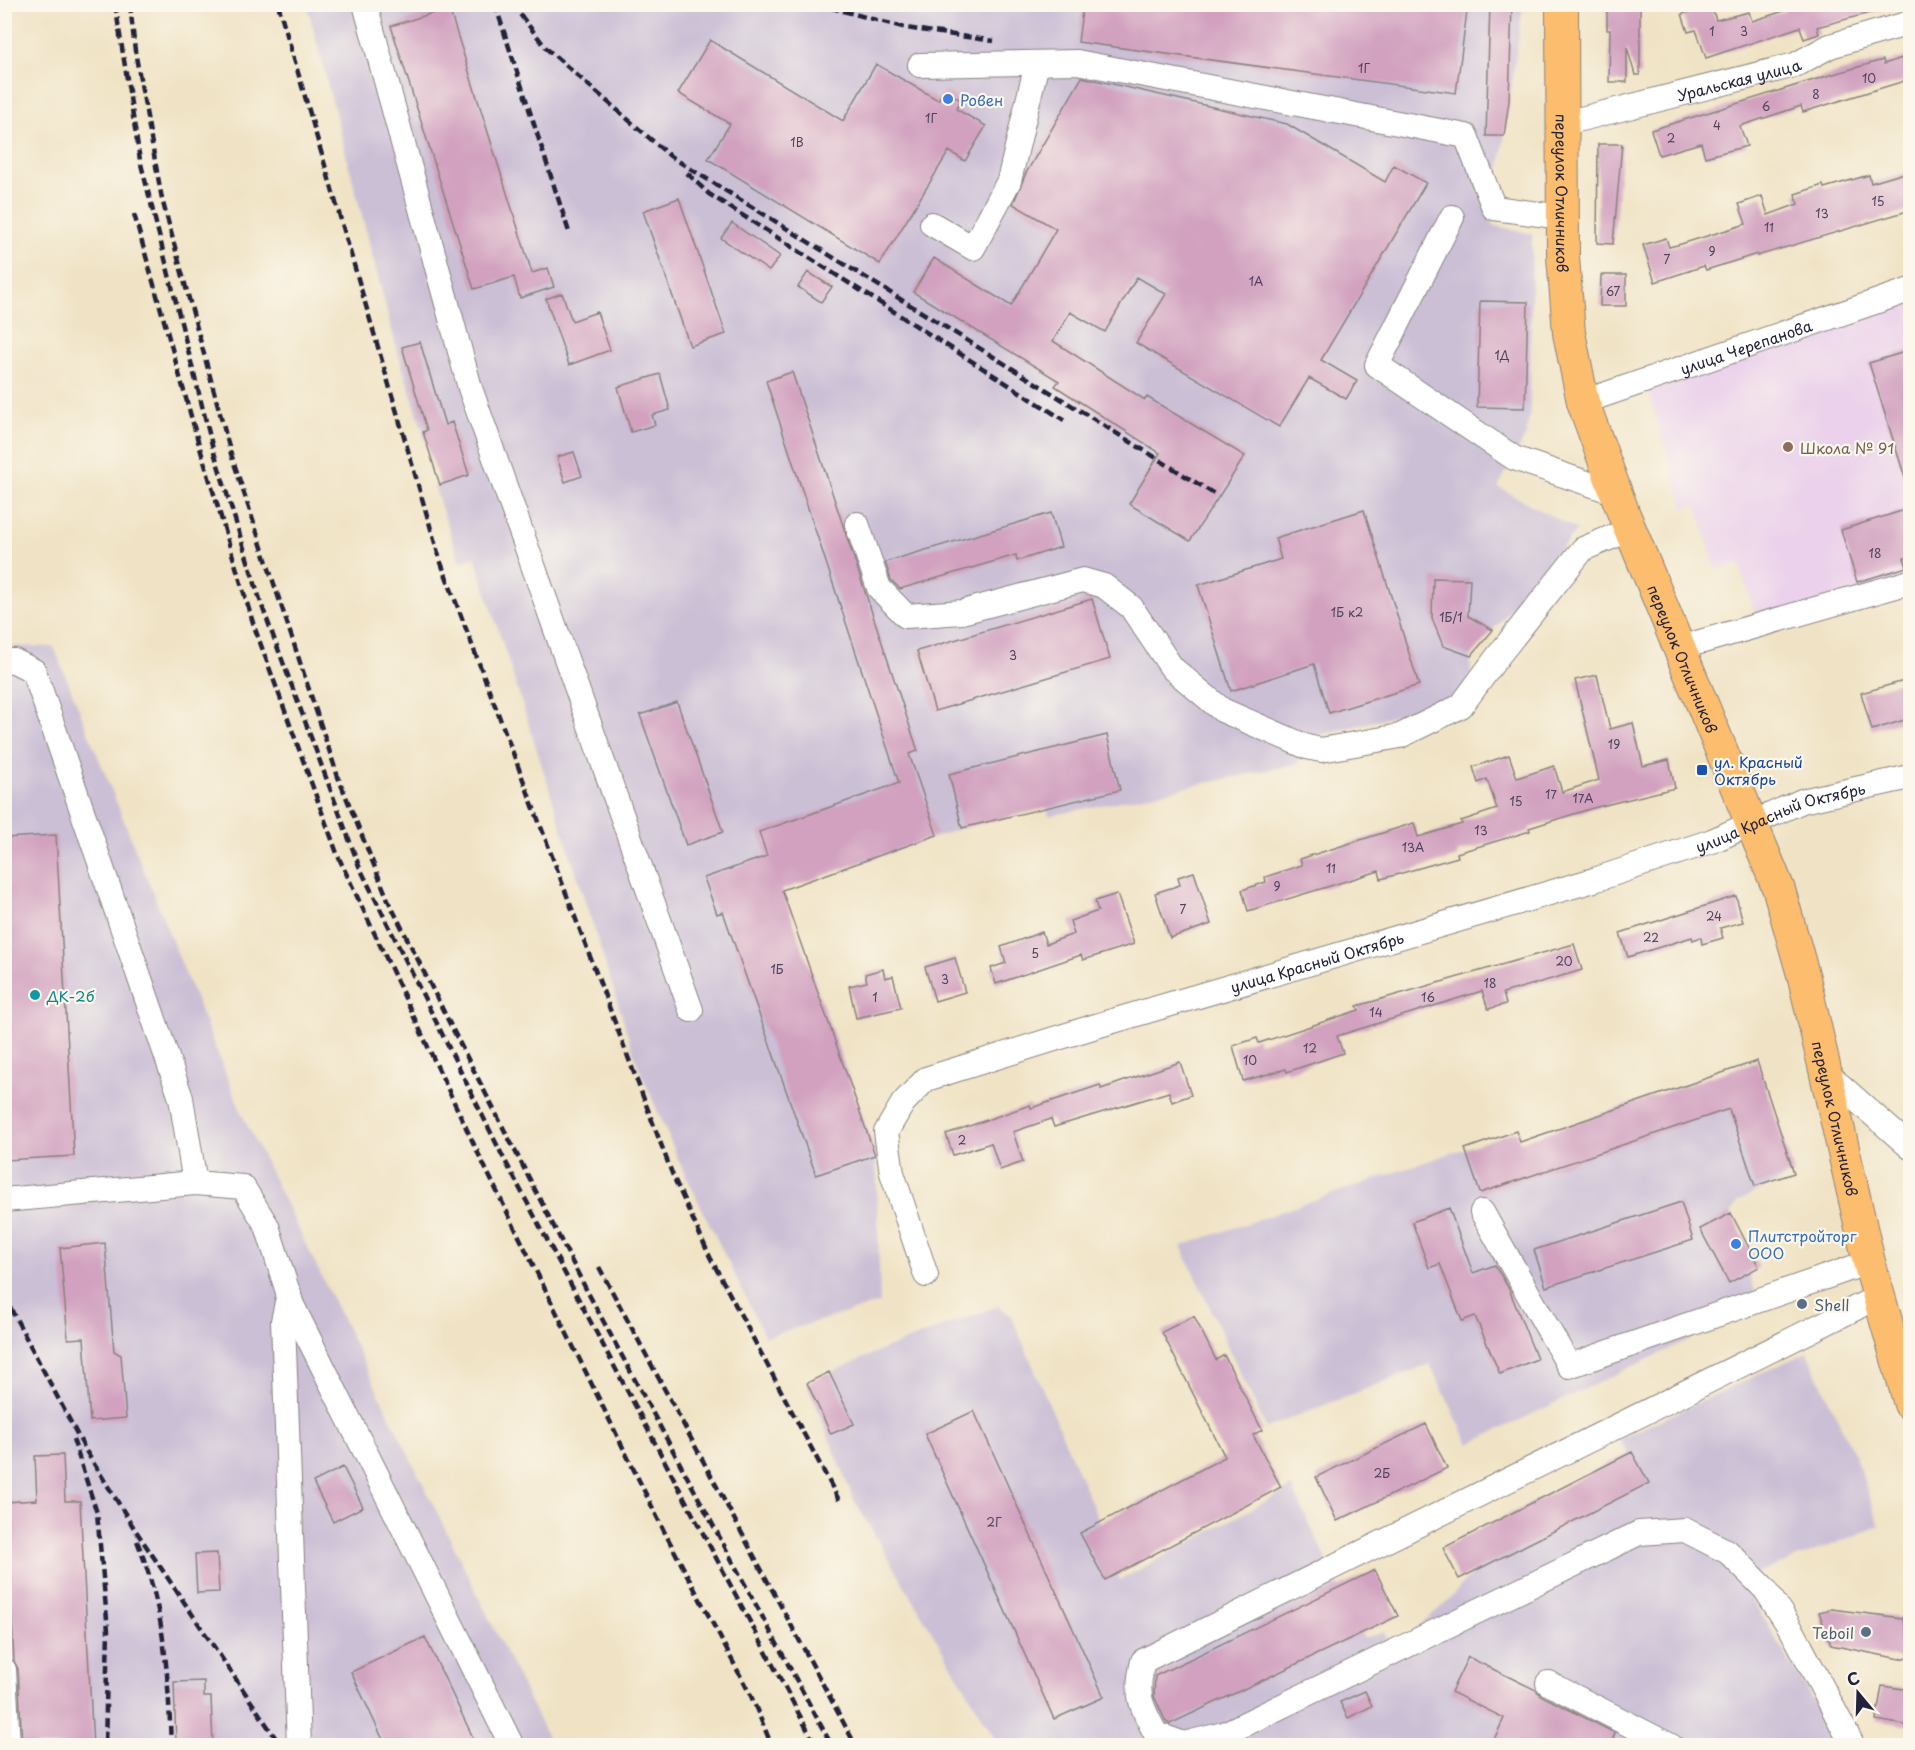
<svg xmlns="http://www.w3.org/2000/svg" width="1915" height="1750" viewBox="0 0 1915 1750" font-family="'Playpen Sans',sans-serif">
	<rect width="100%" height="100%" fill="#fbf7ec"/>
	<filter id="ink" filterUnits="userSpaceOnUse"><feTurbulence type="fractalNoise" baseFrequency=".0167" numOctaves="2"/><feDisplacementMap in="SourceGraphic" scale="12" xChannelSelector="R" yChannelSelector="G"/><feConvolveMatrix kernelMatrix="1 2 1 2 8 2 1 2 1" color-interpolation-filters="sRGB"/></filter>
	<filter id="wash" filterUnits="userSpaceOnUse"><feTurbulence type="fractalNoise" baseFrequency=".008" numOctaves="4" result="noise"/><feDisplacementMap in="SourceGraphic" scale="24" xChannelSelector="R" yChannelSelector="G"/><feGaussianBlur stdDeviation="1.35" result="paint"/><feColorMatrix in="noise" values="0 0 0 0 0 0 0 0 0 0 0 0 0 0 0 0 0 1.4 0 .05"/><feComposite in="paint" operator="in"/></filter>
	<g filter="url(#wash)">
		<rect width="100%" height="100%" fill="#f0e3c5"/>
		<path fill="#ebd1eb" d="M1910 303V576L1757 621 1739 563 1716 570 1696 504 1684 508 1648 391Z"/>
		<path fill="#cbbfd5" d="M307 5H1523L1492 225 1532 234 1530 411 1526 435 1498 487 1577 530 1471 656 1470 684 1451 701 1313 737 1297 764 1049 816 1047 808 962 828 782 890 876 1154 880 1303 765 1337 681 1166 637 1063 475 557 460 562 434 486 440 484 397 350Z
			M4 646 54 647 242 1114 551 1745 5 1746Z
			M1757 1061 1794 1173 1737 1202 1730 1216 1760 1306 1469 1444 1430 1364 1266 1428 1181 1246 1516 1131 1520 1142Z
			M998 1306 1011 1315 1100 1523 1120 1580 1292 1487 1364 1639 1383 1631 1389 1642 1408 1635 1447 1602 1474 1571 1648 1484 1619 1439 1807 1352 1856 1459 1880 1526 1740 1580 1824 1718 1836 1745H999L854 1500 807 1383 887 1348Z"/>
		<g id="blocks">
			<path fill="#d1a1bf" d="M1083 4H1468L1456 93 1078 42Z
				M1490 4H1512L1509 101 1504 136H1486Z
				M1607 4H1640V75H1635L1627 47V82H1609L1610 30H1607Z
				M1782 4H1881V10L1817 27 1819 34 1804 39 1800 27 1706 58 1696 30 1688 32 1682 14 1711 5 1716 20 1749 12 1752 21 1784 11Z
				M449 8 532 273 548 268 554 287 520 298 514 277 474 289 391 26Z
				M710 40 843 121 876 64 938 100 944 90 961 100 956 109 986 126 965 161 949 151 880 264 708 159 730 124 678 93Z
				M1911 55V79L1803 112 1801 106 1740 126 1747 146 1705 157 1701 143 1659 155 1651 130 1830 75 1883 60 1884 64Z
				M1082 77 1287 124 1385 182 1394 165 1426 183 1321 360 1357 381 1346 399 1309 378 1279 427 1136 343 1166 294 1137 277 1105 332 1070 312 1053 341 1145 400 1147 397 1245 456 1190 541 1129 504 1160 453 1055 386 1059 381 913 292 934 258 1011 306 1056 229 1013 204 1026 173Z
				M1598 144H1622L1613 244 1597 243Z
				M1911 171V210L1757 256V254L1706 270 1704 266 1655 282 1643 245 1666 238 1669 247 1681 244 1746 224 1739 204 1762 196 1768 215 1798 204 1795 194 1823 185 1824 188 1869 175 1871 183Z
				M679 198 726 334 690 346 643 211Z
				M732 223 780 256 769 271 721 238Z
				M808 272 832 287 821 302 798 287Z
				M1601 275H1626V306H1600Z
				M562 293 572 321 597 312 610 350 569 365 546 299Z
				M1480 301 1528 302 1525 408 1477 407Z
				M420 342 445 425 452 422 469 475 440 485 423 432 427 430 402 347Z
				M1911 350V483L1907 484 1869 363Z
				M792 372 918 751 909 754 937 835 782 890 875 1155 816 1175 723 912 717 914 704 878 767 856 759 832 899 783 766 381Z
				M660 374 670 410 652 415 655 425 631 432 618 387Z
				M574 452 582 476 565 482 557 457Z
				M1911 508V557L1904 558 1907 567 1857 582 1841 530Z
				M1364 510 1419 685 1329 713 1314 664 1231 691 1198 585 1281 559 1275 538Z
				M1051 513 1061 547 1017 561 1016 555 900 589 891 580 885 562Z
				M1433 578 1470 579 1468 616 1493 630 1471 656 1443 646 1432 618Z
				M1092 599 1110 659 935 711 917 651Z
				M1597 675 1610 729 1633 723 1643 766 1669 760 1675 788 1593 808 1529 828 1530 831 1457 853 1458 857 1381 879 1379 871 1248 911 1242 890 1266 882 1265 877 1302 865 1300 859 1414 823 1418 837 1462 824 1461 821 1497 809 1487 779 1478 783 1473 767 1509 755 1517 778 1554 766 1562 792 1599 780 1575 680Z
				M1911 679V718L1872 730 1861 693Z
				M677 702 723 832 686 845 640 715Z
				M1107 735 1120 790 962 828 949 774Z
				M56 835 74 1156 5 1160 4 838Z
				M1194 872 1211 924 1170 938 1155 893 1180 885 1178 877Z
				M1117 894 1134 944 1083 960 1081 955 996 984 991 968 1006 963 1001 947 1042 932 1046 944 1074 934 1070 921 1098 911 1095 901Z
				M1736 896 1743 922 1720 928 1723 938 1702 944 1701 937 1693 940 1692 937 1628 957 1620 933Z
				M1574 944 1582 970 1503 993 1506 1004 1488 1009 1482 991 1337 1036 1343 1053 1287 1072 1286 1069 1243 1081 1233 1046 1257 1038 1259 1043 1359 1010 1357 1006Z
				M955 958 965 992 935 1001 925 967Z
				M883 969 885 978 893 976 901 1008 856 1018 849 986 867 982 865 974Z
				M1757 1061 1794 1173 1755 1186 1729 1109 1480 1193 1465 1149 1516 1131 1520 1142Z
				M1180 1062 1191 1095 1172 1102 1169 1092 1054 1127 1051 1119 1013 1132 1023 1162 1000 1170 991 1143 953 1155 946 1134 1030 1105 1031 1108 1100 1085 1101 1089Z
				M1681 1202 1693 1240 1546 1287 1534 1250Z
				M1449 1208 1473 1273 1495 1265 1509 1289 1537 1359 1500 1374 1475 1316 1462 1321 1440 1264 1429 1268 1412 1222Z
				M1731 1213 1759 1267 1729 1283 1700 1229Z
				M105 1243 114 1351 121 1355 126 1418 90 1421 84 1338 68 1339 60 1248Z
				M1194 1316 1216 1360 1224 1355 1262 1430 1253 1435 1281 1487 1105 1580 1080 1533 1225 1457 1162 1332Z
				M829 1372 854 1424 831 1434 807 1383Z
				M974 1411 1104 1697 1054 1719 925 1434Z
				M1426 1424 1447 1468 1337 1521 1316 1477Z
				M1632 1452 1649 1483 1459 1579 1443 1548Z
				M63 1455 65 1501H80L93 1746H22L18 1669 14 1661 6 1502 37 1500 35 1456Z
				M343 1467 363 1507 333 1522 313 1482Z
				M217 1553 219 1592 197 1593 195 1554Z
				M1375 1570 1398 1616 1170 1724 1166 1722 1154 1696 1155 1676Z
				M1831 1609 1902 1618 1911 1642V1656L1900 1659 1831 1645 1819 1612Z
				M425 1637 477 1746H386L351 1672Z
				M1468 1657 1536 1690 1542 1696 1615 1733 1610 1746H1491L1504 1718 1451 1692Z
				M204 1681V1697H211L213 1746H176L174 1682Z
				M1882 1686 1911 1690V1726L1876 1720Z
				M1365 1691 1372 1706 1348 1718 1340 1702Z"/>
		</g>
	</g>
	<g filter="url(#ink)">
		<use href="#blocks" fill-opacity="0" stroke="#898280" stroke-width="1.5"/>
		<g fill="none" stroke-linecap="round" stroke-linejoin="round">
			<defs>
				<g id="minor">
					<path d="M365 4 470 388 691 1010"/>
					<path d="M920 65 1077 62 1466 136 1494 208 1562 217"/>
					<path id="s1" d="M1561 124 1795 65 1830 46 1910 23"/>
					<path d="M1452 217 1377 365 1514 458 1616 493"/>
					<path d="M932 224 973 248 1009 181 1037 63"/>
					<path id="s2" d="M1583 402 1910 290"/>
					<path d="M857 524 879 588 906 616 962 612 1083 580 1104 586 1131 607 1172 668 1222 710 1307 747 1321 750 1400 736 1461 706 1498 656 1583 549 1631 529"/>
					<path d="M1679 648 1910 582"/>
					<path d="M4 661H14L34 671 181 1098 195 1183"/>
					<path d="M1825 1072 1910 1147"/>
					<path d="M4 1200 195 1183 243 1187 267 1226 292 1305 512 1746"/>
					<path d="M1482 1212 1569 1366 1869 1262"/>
					<path id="s3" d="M926 1275 892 1173 886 1132 903 1103 926 1079 1096 1026 1594 880 1712 841 1802 801 1910 777"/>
					<path d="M289 1293 283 1321 299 1746"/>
					<path d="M4 1670 8 1746"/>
					<path d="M1548 1683 1671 1746"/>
					<path d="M1853 1746 1793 1632 1765 1589 1728 1552 1685 1530 1639 1533 1224 1734 1184 1744 1156 1734C1140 1705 1135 1694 1143 1661L1878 1297"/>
				</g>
				<g id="major">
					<path id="s4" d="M1562 4 1563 257 1569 333 1583 402 1623 512 1779 890 1804 978 1869 1262 1910 1404"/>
				</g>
			</defs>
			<use href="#minor" stroke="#898280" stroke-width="26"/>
			<use href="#major" stroke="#898280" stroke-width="34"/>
			<use href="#minor" stroke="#fff" stroke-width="24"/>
			<use href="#major" stroke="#fcbd6e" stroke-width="32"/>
			<path stroke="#22223b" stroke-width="4.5" stroke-dasharray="9 4.5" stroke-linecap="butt" d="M115 4 140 160 213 449 262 606 359 866 502 1155 816 1746
				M130 4 135 51 162 199 231 454 338 777 389 902 453 1030 586 1289 832 1746
				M278 4 440 560 673 1176 710 1257 840 1502
				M495 4 569 232
				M512 4 547 49 670 156 1216 495
				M817 4 906 28 994 41
				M687 173 709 194 1064 420
				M134 214 200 448 254 626 338 856 478 1153 664 1531 751 1696 772 1746
				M599 1267 856 1746
				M4 1296 86 1451 134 1528 281 1746
				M73 1439 97 1513 108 1630 105 1746
				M137 1541C165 1610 168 1672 171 1746"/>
		</g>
	</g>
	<g fill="#3f7fe0" stroke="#fbf7ec" stroke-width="2">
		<circle cx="948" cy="99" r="6"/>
		<circle cx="1736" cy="1244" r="6"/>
	</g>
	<circle fill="#8d6e63" stroke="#fbf7ec" stroke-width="2" cx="1788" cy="447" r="6"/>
	<rect fill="#1a4fb4" stroke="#fbf7ec" stroke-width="2" x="1696" y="764" width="12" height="12" rx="3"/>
	<circle fill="#0f9aa8" stroke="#fbf7ec" stroke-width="2" cx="35" cy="995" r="6"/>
	<g fill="#5c6f8a" stroke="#fbf7ec" stroke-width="2">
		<circle cx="1802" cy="1304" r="6"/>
		<circle cx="1866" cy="1632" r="6"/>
	</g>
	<g text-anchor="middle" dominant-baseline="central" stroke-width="4.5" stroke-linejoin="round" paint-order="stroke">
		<g font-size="12" fill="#4e425c">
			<text x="1712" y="31">1</text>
			<text x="1744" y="31">3</text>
			<text x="1364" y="68">1Г</text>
			<text x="1869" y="78">10</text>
			<text x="1816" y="94">8</text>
			<text x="1766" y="106">6</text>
			<text x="931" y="118">1Г</text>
			<text x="1717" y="125">4</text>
			<text x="1671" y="138">2</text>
			<text x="797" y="142">1В</text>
			<text x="1878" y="201">15</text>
			<text x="1822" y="213">13</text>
			<text x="1769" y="227">11</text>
			<text x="1712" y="251">9</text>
			<text x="1667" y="259">7</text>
			<text x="1256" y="281">1А</text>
			<text x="1613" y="291">67</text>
			<text x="1502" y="355">1Д</text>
			<text x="1875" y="553">18</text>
			<text x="1347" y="612">1Б к2</text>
			<text x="1451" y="617">1Б/1</text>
			<text x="1013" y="655">3</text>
			<text x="1614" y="744">19</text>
			<text x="1551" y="794">17</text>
			<text x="1583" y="798">17А</text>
			<text x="1516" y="801">15</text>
			<text x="1481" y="830">13</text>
			<text x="1413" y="847">13А</text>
			<text x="1331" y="868">11</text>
			<text x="1277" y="886">9</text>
			<text x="1183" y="909">7</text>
			<text x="1714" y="916">24</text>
			<text x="1651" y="937">22</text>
			<text x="1035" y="953">5</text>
			<text x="1564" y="961">20</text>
			<text x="777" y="969">1Б</text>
			<text x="945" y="979">3</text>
			<text x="1490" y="983">18</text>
			<text x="875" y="997">1</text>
			<text x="1428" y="997">16</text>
			<text x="1376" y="1012">14</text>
			<text x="1310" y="1048">12</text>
			<text x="1250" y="1060">10</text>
			<text x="962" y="1140">2</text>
			<text x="1382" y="1473">2Б</text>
			<text x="994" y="1522">2Г</text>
		</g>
		<g font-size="15" fill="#22223b" stroke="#fbf7ec">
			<text stroke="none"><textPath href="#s1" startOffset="183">Уральская улица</textPath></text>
			<text stroke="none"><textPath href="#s4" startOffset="189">переулок Отличников</textPath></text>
			<text stroke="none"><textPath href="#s2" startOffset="172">улица Черепанова</textPath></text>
			<text stroke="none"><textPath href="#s4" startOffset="675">переулок Отличников</textPath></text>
			<text stroke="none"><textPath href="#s3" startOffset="1110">улица Красный Октябрь</textPath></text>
			<text stroke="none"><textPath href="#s3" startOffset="624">улица Красный Октябрь</textPath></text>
			<text stroke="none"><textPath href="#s4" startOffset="1161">переулок Отличников</textPath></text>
		</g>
		<g font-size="15" fill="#366cbe" stroke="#fbf7ec" text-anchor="start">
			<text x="960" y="99">Ровен</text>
			<text x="1748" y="1235">Плитстройторг<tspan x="1748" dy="17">ООО</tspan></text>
		</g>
		<g font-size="15" fill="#785e54" stroke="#fbf7ec" text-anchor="start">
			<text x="1800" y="447">Школа № 91</text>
		</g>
		<g font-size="15" fill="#164399" stroke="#fbf7ec" text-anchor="start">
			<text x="1714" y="761">ул. Красный<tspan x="1714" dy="17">Октябрь</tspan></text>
		</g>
		<g font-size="15" fill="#0d838f" stroke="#fbf7ec" text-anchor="start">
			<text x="47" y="995">ДК-2б</text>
		</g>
		<g font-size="15" fill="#4e5e75" stroke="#fbf7ec" text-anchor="start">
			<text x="1814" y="1304">Shell</text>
			<text x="1854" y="1632" text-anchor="end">Teboil</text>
		</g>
	</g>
	<rect width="1915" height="1750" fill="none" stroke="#fbf7ec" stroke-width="24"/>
	<g transform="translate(1858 1693) rotate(341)" stroke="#fbf7ec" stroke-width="4.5" paint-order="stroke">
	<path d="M0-4.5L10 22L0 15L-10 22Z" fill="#22223b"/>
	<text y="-9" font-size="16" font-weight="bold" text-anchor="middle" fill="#22223b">С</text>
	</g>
</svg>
